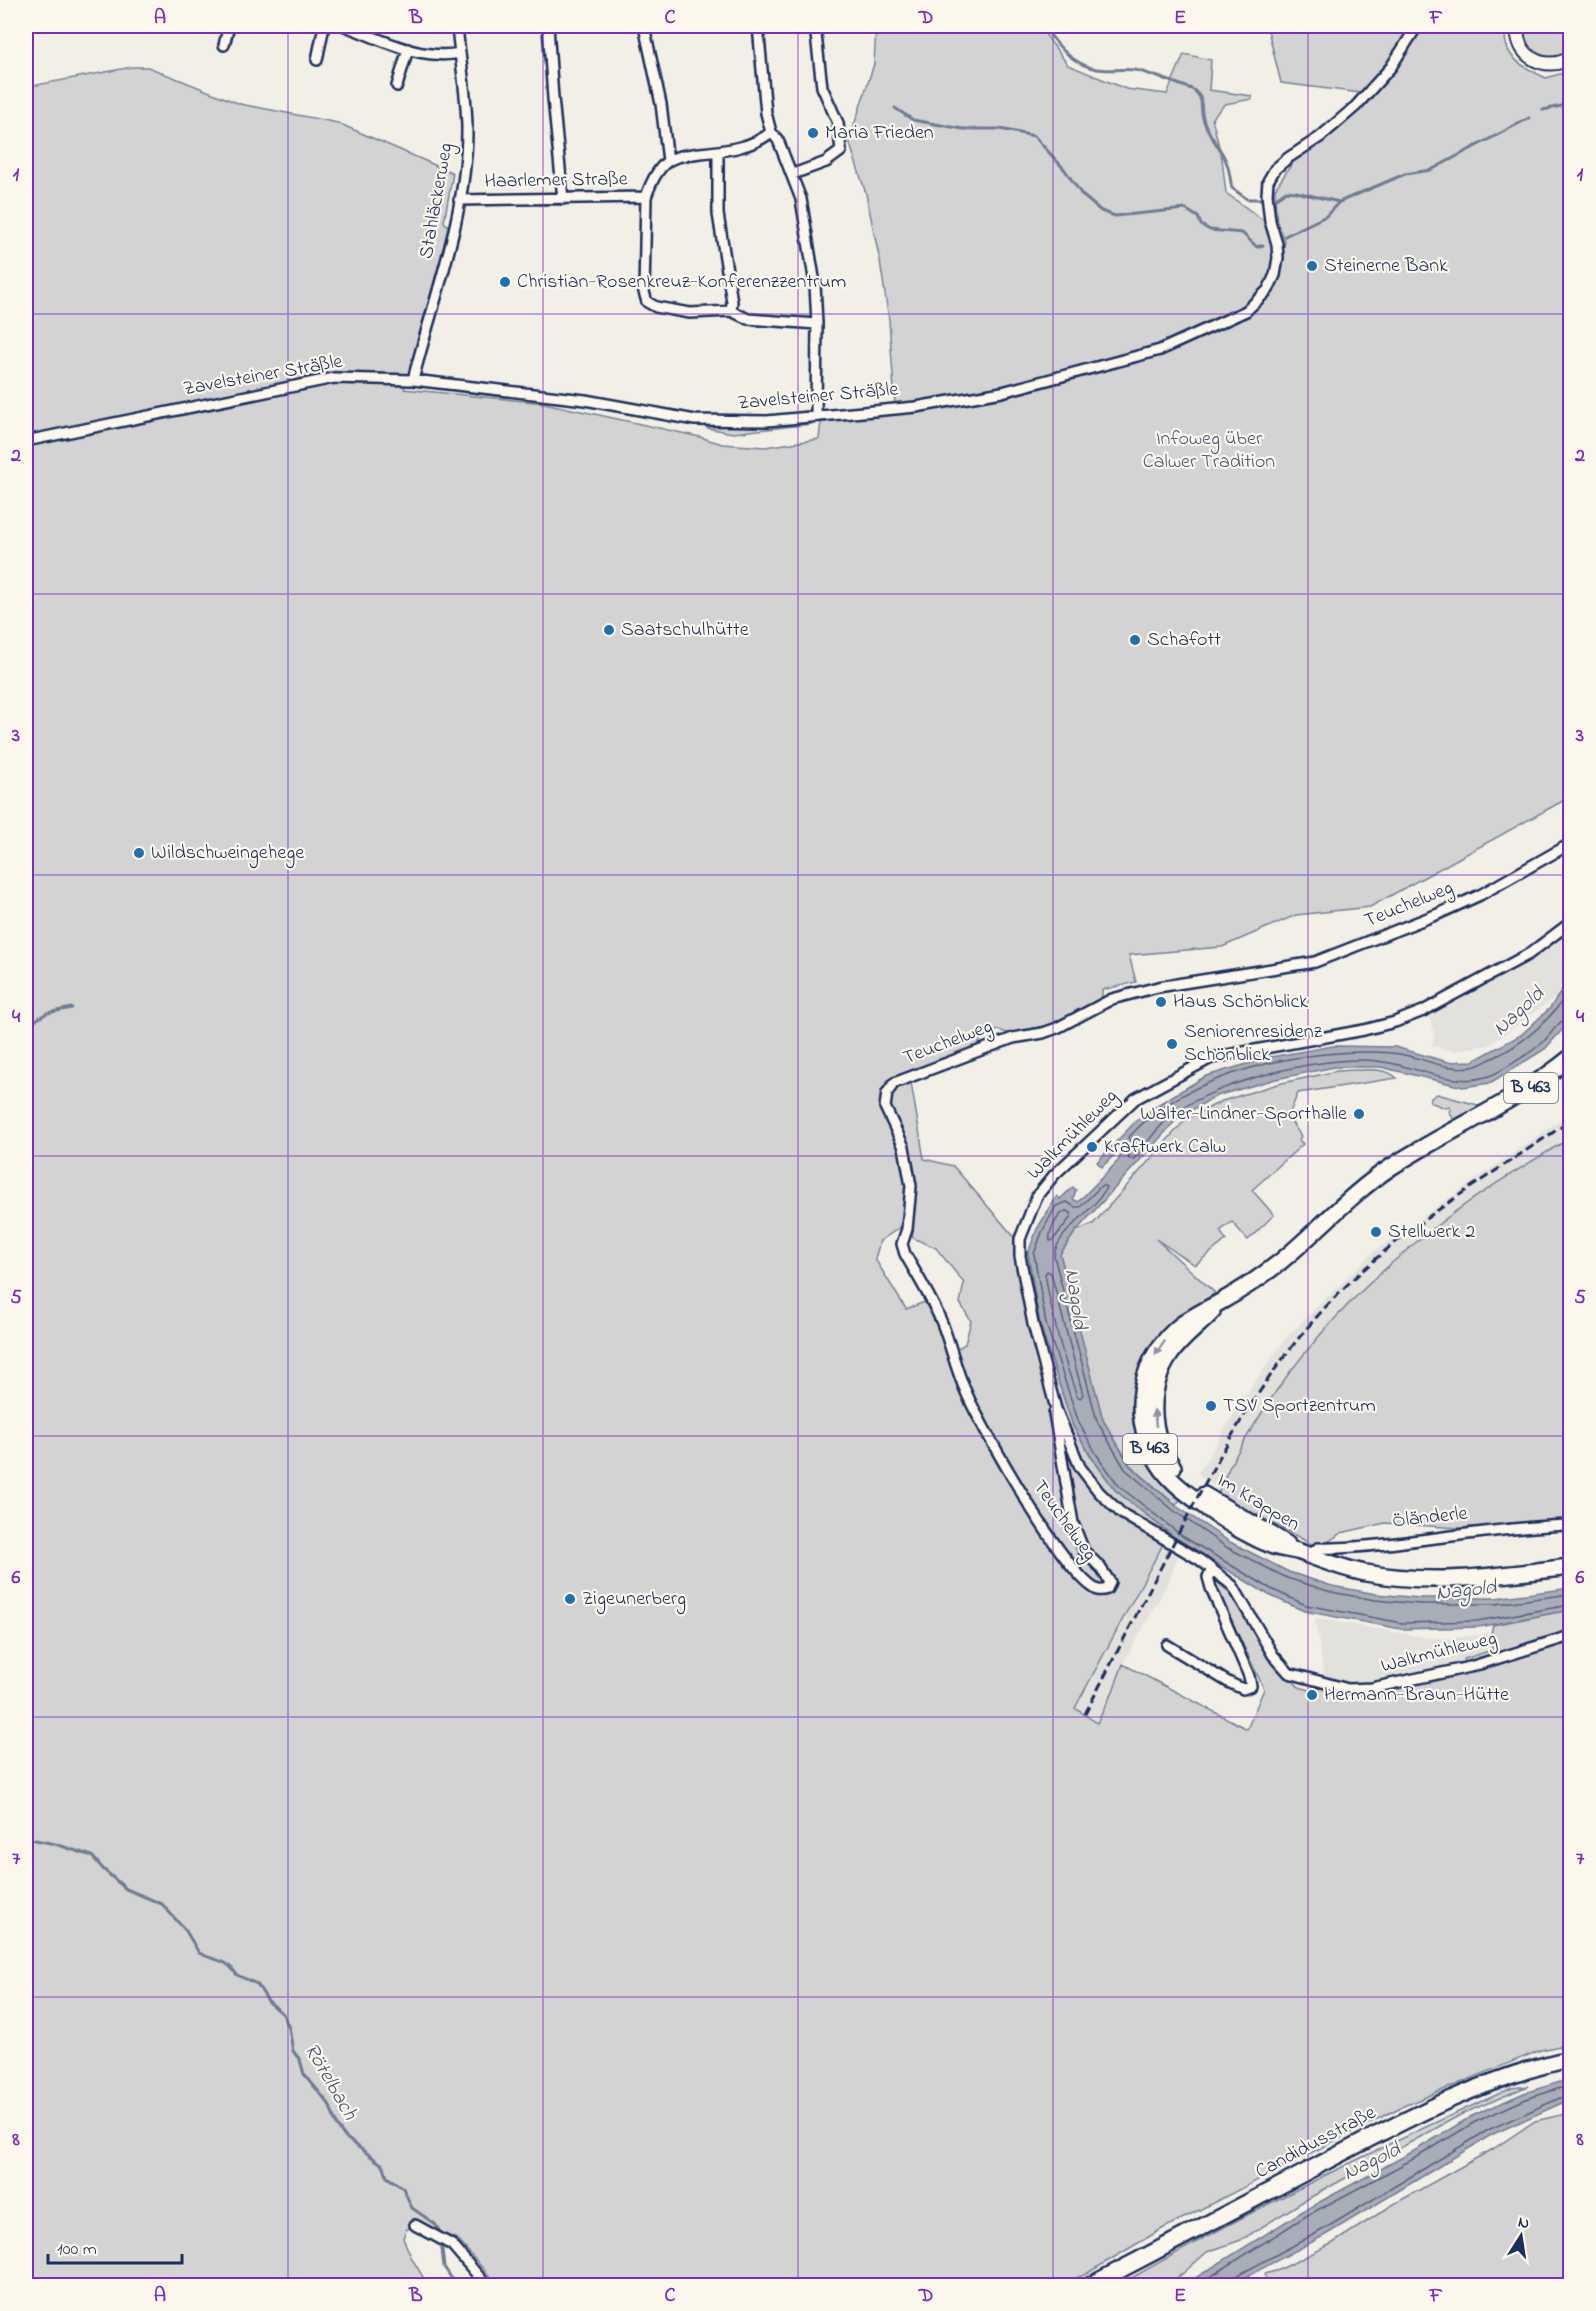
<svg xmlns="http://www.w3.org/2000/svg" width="1596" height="2311" viewBox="0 0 1596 2311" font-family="'Indie Flower',sans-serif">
	<rect width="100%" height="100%" fill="#f2efe6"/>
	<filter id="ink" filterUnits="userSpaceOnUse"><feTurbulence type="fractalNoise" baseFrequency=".0167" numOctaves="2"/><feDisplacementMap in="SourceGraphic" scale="12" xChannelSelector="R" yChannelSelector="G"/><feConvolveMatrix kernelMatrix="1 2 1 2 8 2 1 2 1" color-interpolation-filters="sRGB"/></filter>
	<g filter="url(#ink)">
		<path fill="#e2e1dc" d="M1570 929V972L1556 997 1489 1045 1454 1051 1431 1046 1435 1036 1428 1014 1536 956Z
			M1570 1113V1138L1446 1218 1415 1244 1343 1309 1297 1361 1266 1404 1226 1470 1220 1491 1198 1474 1242 1400 1285 1339 1373 1252Z
			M1162 1545 1178 1557 1168 1583 1123 1664 1113 1691 1097 1723 1075 1708Z
			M1315 1618 1429 1638H1454L1491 1633 1492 1650 1464 1659 1465 1664 1373 1685H1348L1324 1678Z"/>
		<path fill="#d2d3d2" stroke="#768198" stroke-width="1.5" fill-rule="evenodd" d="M876 26H1039L1068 65 1126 89 1167 94 1184 54 1211 60 1209 90 1252 96V99L1225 104 1212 118 1222 159 1226 193 1263 220 1281 256 1285 242 1276 221 1275 189 1293 162 1337 131 1370 100 1361 93 1281 83 1267 26H1507C1498 55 1524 68 1546 78L1570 71V797L1370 907 1296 915 1222 947 1129 955 1136 982 1102 990V999L1055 1023 1011 1034 998 1030 982 1037 972 1057 911 1083 924 1159 953 1166 1028 1253 1040 1325 1073 1426 1092 1458 1115 1490 1169 1533 1075 1708 1097 1723 1113 1691 1123 1664 1247 1729 1264 1689 1213 1581H1216L1229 1592 1272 1660 1299 1687 1310 1690 1322 1688 1326 1679 1348 1685H1373L1464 1664V1659L1492 1650 1491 1633 1493 1625 1570 1610V2044L1541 2050 1401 2107 1162 2229 1086 2274 1060 2285H499L498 2279 493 2280 457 2239 418 2223 406 2230 403 2238 412 2259 428 2285 26 2286V87L132 67H148L240 104 338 123 453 173 444 222 448 226 446 239 404 389 544 403 700 437 722 444 765 447 819 439 821 422 919 410 952 397 895 404 889 320 880 261 866 194 849 141 874 64ZM902 1226 911 1229 913 1238 936 1248 964 1283 960 1303 971 1321 965 1344 956 1349 964 1376 956 1379 936 1324 925 1302 906 1309 875 1259 880 1241Z
			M1523 26H1570V49C1547 70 1524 55 1523 26Z
			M811 421V424L733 433 707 428 709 425 767 426Z
			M1337 1071C1355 1071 1384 1065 1397 1078L1298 1093 1288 1117 1301 1136 1299 1140 1303 1144 1252 1190 1274 1215 1248 1240 1232 1222 1220 1231 1226 1240 1195 1265 1156 1239 1215 1293C1194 1307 1174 1319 1157 1338 1131 1367 1124 1419 1143 1454 1152 1472 1166 1486 1181 1499L1176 1505 1130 1465 1103 1420 1060 1254 1076 1231 1093 1224 1185 1120 1222 1101 1278 1084Z
			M1437 1094 1485 1107 1455 1122 1449 1111 1451 1110 1449 1107 1445 1108 1430 1102 1431 1098Z
			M1570 1138V1521L1459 1528 1385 1523 1341 1533 1319 1548 1218 1494C1227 1468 1241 1446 1256 1422 1304 1343 1371 1276 1444 1220 1484 1189 1528 1164 1570 1138Z
			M1528 2086 1462 2114 1302 2202 1241 2240 1207 2252 1181 2275 1165 2285H1119C1246 2213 1377 2147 1512 2088Z
			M1570 2113V2285H1231L1243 2279 1266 2281 1265 2274 1279 2270 1333 2243 1394 2204 1493 2149 1535 2121Z"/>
		<path fill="#a9adb7" stroke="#707b93" stroke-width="1.5" d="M1570 978V1021L1545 1049 1490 1083 1463 1087 1381 1067H1334L1276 1079 1216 1096 1178 1118 1076 1231 1060 1254 1103 1420 1130 1466 1176 1506 1230 1542 1289 1572 1332 1586 1376 1594 1420 1598H1496L1570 1588V1610L1478 1627 1401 1629 1304 1611 1269 1595 1179 1541 1115 1490 1092 1458 1073 1426 1040 1325 1028 1253 1037 1229 1057 1196 1060 1199 1073 1187 1076 1190 1073 1199 1078 1202 1118 1161 1127 1142 1102 1167 1097 1162 1136 1121 1159 1104 1206 1076 1271 1057 1333 1046 1395 1047 1448 1062 1473 1061 1521 1035 1550 1008Z
			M1570 2079V2102L1562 2103 1491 2135 1327 2234 1231 2285H1184L1303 2211 1414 2151 1472 2116 1524 2093Z"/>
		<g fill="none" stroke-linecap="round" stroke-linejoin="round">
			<path stroke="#546182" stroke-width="1.5" d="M1570 990C1551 1019 1525 1043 1493 1058 1486 1061 1479 1066 1472 1067 1439 1071 1421 1055 1391 1053 1307 1047 1188 1071 1129 1137L1133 1146 1128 1158 1133 1160C1146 1145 1159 1124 1175 1113 1219 1081 1331 1052 1384 1062 1417 1067 1453 1087 1486 1077 1498 1074 1531 1052 1541 1044 1550 1037 1558 1019 1570 1018
				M1066 1211 1071 1213V1217L1053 1240 1050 1241C1048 1233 1057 1214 1066 1211Z
				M1047 1271 1051 1273 1083 1395 1080 1398 1077 1396C1062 1356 1052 1317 1045 1274Z
				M1570 1594 1496 1604H1420L1375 1600 1331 1592 1287 1578 1226 1547 1173 1510 1125 1469 1097 1421 1054 1256C1057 1230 1097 1210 1106 1187L1102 1185 1080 1207H1075L1067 1202 1056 1206 1042 1232 1034 1254 1046 1324 1079 1423 1097 1455 1119 1486 1182 1536 1271 1589 1306 1605 1402 1623 1477 1621 1570 1605
				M1196 2286 1306 2216 1417 2157 1475 2122 1526 2099 1570 2085
				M1229 2286 1233 2278 1324 2229 1488 2130 1560 2098 1570 2096"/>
			<path stroke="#707b93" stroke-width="3" d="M1044 26C1056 45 1073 65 1097 69 1111 71 1125 68 1139 71 1157 76 1175 83 1192 89 1206 99 1199 105 1203 118 1207 135 1222 148 1227 164 1230 172 1230 180 1232 188L1247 199H1263
				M895 108 913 120 963 129H1000L1034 136 1065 170 1082 195 1101 211 1115 216 1185 209 1198 217 1201 225 1210 230 1242 233 1257 247 1263 245
				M1543 110 1570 104
				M1276 198 1286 191 1296 192 1339 202
				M1285 236 1326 216 1339 202 1405 174 1431 170 1529 118
				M26 1026 47 1013 72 1008
				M26 1838 55 1844 92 1856 103 1869 126 1889 162 1904 186 1931 199 1953C216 1962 225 1957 237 1975L257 1984 268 2001 283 2014 289 2028 293 2051 300 2060 304 2074 329 2104 337 2126 345 2137 384 2166 387 2177 403 2188 412 2208 435 2224 440 2232 444 2267 452 2279 472 2286"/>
			<defs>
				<path id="minor" d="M345 26C381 39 420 61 460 53
					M548 26 553 98 563 199
					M644 26 661 104 668 161
					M758 26 766 113 771 132 778 140 801 199 815 284 817 324 816 416
					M224 45 229 26
					M317 60 324 26
					M397 86 408 49
					M718 151V214L732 302 731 311
					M793 174 826 162 841 151 838 123 822 87 815 26
					M646 197 644 292 647 302 656 307 690 313 731 311 748 319 817 324
					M459 200 646 197C650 185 657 169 668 161 677 155 689 155 700 153 723 151 753 148 771 132
					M413 380C433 300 467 214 467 130 467 95 460 60 457 26
					M26 441 334 378 413 380 585 400 695 420 767 421 916 407 1002 392 1160 350 1246 311 1268 290 1275 275 1278 258 1277 244 1270 221 1267 194 1268 181 1275 169 1288 158 1320 137 1356 106 1391 67 1417 26
					M1570 923 1529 954 1423 1011 1395 1022 1364 1030 1211 1058 1135 1099 1054 1175 1037 1196 1020 1239V1256L1033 1324 1056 1409 1080 1467 1099 1492 1121 1513 1200 1560 1233 1586 1273 1655 1289 1673 1348 1689 1372 1688 1470 1667 1570 1636
					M1056 1409 1054 1413 1073 1523 1084 1551 1100 1567 1110 1582 1107 1589C1104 1590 1101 1591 1098 1590 1067 1579 981 1427 966 1392 956 1370 951 1346 942 1323 932 1299 918 1277 905 1254L902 1244 907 1229 911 1186 904 1147 885 1107 887 1093 894 1083 1013 1038 1043 1033 1057 1028 1112 999 1158 987 1315 962 1438 914 1480 895 1570 844
					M1308 1556 1318 1548C1344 1549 1369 1546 1396 1543 1454 1536 1512 1527 1570 1525
					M1167 1645 1228 1682 1243 1689 1251 1686 1249 1676 1211 1588 1208 1577 1212 1570
					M415 2225 452 2245 487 2286"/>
				<path id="tertiary" d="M1518 26C1514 56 1545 73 1570 58"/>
				<path id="primary" d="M1570 1058C1513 1104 1451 1128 1391 1167 1350 1194 1318 1231 1280 1262 1262 1276 1242 1290 1222 1301 1206 1310 1190 1317 1176 1329 1134 1368 1130 1424 1163 1470 1175 1486 1192 1497 1208 1509 1227 1523 1251 1537 1273 1546 1282 1549 1291 1549 1300 1552 1322 1560 1343 1569 1366 1573 1434 1586 1503 1575 1570 1567
					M1173 1467C1149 1434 1147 1389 1170 1355 1181 1338 1198 1327 1212 1312
					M1204 1495 1287 1544
					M1089 2286C1166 2246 1243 2205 1319 2165 1399 2123 1481 2078 1570 2059"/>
			</defs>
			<use href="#minor" stroke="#1b2f5e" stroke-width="14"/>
			<use href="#tertiary" stroke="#1b2f5e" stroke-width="16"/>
			<use href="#primary" stroke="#1b2f5e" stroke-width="20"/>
			<use href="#minor" stroke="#fbf7ec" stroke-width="9"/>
			<use href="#tertiary" stroke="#fbf7ec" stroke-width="12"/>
			<use href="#primary" stroke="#fbf7ec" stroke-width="15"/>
			<path stroke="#1b2f5e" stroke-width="3" stroke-dasharray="9 4.5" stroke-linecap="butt" d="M1085 1714C1115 1656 1145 1598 1175 1540 1229 1436 1281 1341 1371 1263 1432 1209 1503 1167 1570 1121
				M788 2286 791 2281"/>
		</g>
		<defs><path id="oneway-solid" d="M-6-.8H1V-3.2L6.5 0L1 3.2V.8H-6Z" transform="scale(1.5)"/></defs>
		<g fill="#8b93a5">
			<use href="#oneway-solid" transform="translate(1160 1348) rotate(125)"/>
			<use href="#oneway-solid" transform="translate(1155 1418) rotate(-97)"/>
		</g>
	</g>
	<path fill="none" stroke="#7b2cbf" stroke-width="1.5" stroke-opacity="0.55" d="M288 26V2286M543 26V2286M798 26V2286M1053 26V2286M1308 26V2286M26 314H1570M26 594H1570M26 875H1570M26 1156H1570M26 1436H1570M26 1717H1570M26 1997H1570"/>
	<g fill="#1f6fb2" stroke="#fbf7ec" stroke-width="2">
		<circle cx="813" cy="133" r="6"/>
		<circle cx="1312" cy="266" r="6"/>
		<circle cx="505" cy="282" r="6"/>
		<circle cx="609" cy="630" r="6"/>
		<circle cx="1135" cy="640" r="6"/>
		<circle cx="139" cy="853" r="6"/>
		<circle cx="1161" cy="1002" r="6"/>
		<circle cx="1172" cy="1044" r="6"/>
		<circle cx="1359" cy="1114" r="6"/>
		<circle cx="1092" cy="1147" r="6"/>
		<circle cx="1376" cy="1232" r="6"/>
		<circle cx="1211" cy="1406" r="6"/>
		<circle cx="570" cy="1599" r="6"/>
		<circle cx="1312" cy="1695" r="6"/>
	</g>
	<g text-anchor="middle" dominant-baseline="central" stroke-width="4.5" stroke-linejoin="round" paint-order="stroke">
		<g fill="#fbf7ec" stroke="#5e6b89" stroke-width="1.5">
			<rect x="1504" y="1073" width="54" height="30" rx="4.5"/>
			<rect x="1123" y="1434" width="54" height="30" rx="4.5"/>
		</g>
		<g font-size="18" font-weight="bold" fill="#1b2f5e">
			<text x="1531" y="1088">B 463</text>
			<text x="1150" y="1449">B 463</text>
		</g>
		<g font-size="20" fill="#1b2f5e" stroke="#fbf7ec" text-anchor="start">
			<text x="825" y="133">Maria Frieden</text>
			<text x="1324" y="266">Steinerne Bank</text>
			<text x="517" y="282">Christian-Rosenkreuz-Konferenzzentrum</text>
			<text x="621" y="630">Saatschulhütte</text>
			<text x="1147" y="640">Schafott</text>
			<text x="151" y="853">Wildschweingehege</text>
			<text x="1173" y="1002">Haus Schönblick</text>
			<text x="1184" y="1032">Seniorenresidenz<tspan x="1184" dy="23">Schönblick</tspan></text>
			<text x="1347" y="1114" text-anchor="end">Walter-Lindner-Sporthalle</text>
			<text x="1104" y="1147">Kraftwerk Calw</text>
			<text x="1388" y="1232">Stellwerk 2</text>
			<text x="1223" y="1406">TSV Sportzentrum</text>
			<text x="582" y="1599">Zigeunerberg</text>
			<text x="1324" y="1695">Hermann-Braun-Hütte</text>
		</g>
		<g font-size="20" fill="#1b2f5e" stroke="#fbf7ec">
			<text transform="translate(556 181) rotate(-1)">Haarlemer Straße</text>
			<text transform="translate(437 201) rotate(-80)">Stahläckerweg</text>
			<text transform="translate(263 376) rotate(-10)">Zavelsteiner Sträßle</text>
			<text transform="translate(818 397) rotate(-5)">Zavelsteiner Sträßle</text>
			<text transform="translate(1409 905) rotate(-22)">Teuchelweg</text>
			<text transform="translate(948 1043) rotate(-21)">Teuchelweg</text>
			<text transform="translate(1073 1135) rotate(-45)">Walkmühleweg</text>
			<text transform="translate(1258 1503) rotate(31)">Im Krappen</text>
			<text transform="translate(1430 1518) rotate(-6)">Öländerle</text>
			<text transform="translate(1064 1521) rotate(54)">Teuchelweg</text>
			<text transform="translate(1439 1653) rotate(-14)">Walkmühleweg</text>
			<text transform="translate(1316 2143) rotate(-28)">Candidusstraße</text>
		</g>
		<g font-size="20" fill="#49587b" stroke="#fbf7ec">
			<text x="1209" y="439">Infoweg über<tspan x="1209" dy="23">Calwer Tradition</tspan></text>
		</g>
		<g font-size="21" font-style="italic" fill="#465579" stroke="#fbf7ec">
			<text transform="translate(1519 1012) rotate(-43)">Nagold</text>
			<text transform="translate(1075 1299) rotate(82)">Nagold</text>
			<text transform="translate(1466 1591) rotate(-6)">Nagold</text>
			<text transform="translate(330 2082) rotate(60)">Rötelbach</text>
			<text transform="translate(1372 2162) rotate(-26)">Nagold</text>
		</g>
	</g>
	<rect width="1596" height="2311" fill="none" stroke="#fbf7ec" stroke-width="66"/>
	<g transform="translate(1521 2236) rotate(12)" stroke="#fbf7ec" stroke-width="4.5" paint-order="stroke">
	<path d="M0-4.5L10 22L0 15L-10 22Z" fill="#1b2f5e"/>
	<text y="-9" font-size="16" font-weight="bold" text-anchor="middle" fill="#1b2f5e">N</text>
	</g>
	<path d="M48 2254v9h134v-9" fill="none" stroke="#1b2f5e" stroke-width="3"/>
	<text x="57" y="2254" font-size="18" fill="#1b2f5e" stroke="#fbf7ec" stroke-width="4.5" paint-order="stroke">100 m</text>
	<rect x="33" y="33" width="1530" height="2245" fill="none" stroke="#7b2cbf" stroke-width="2"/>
	<g font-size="20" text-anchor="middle" font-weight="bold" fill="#7b2cbf">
		<text x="160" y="23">A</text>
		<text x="416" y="23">B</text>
		<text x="670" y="23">C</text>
		<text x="926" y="23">D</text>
		<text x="1180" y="23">E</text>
		<text x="1436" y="23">F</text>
		<text x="16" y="180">1</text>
		<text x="1580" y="180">1</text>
		<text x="16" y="461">2</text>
		<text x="1580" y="461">2</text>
		<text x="16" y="741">3</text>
		<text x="1580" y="741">3</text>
		<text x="16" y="1022">4</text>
		<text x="1580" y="1022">4</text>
		<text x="16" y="1303">5</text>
		<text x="1580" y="1303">5</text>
		<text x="16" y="1583">6</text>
		<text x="1580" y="1583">6</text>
		<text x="16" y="1864">7</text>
		<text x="1580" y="1864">7</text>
		<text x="16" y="2145">8</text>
		<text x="1580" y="2145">8</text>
		<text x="160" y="2301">A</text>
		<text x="416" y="2301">B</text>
		<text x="670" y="2301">C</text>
		<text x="926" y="2301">D</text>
		<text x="1180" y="2301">E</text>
		<text x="1436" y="2301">F</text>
	</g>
</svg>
